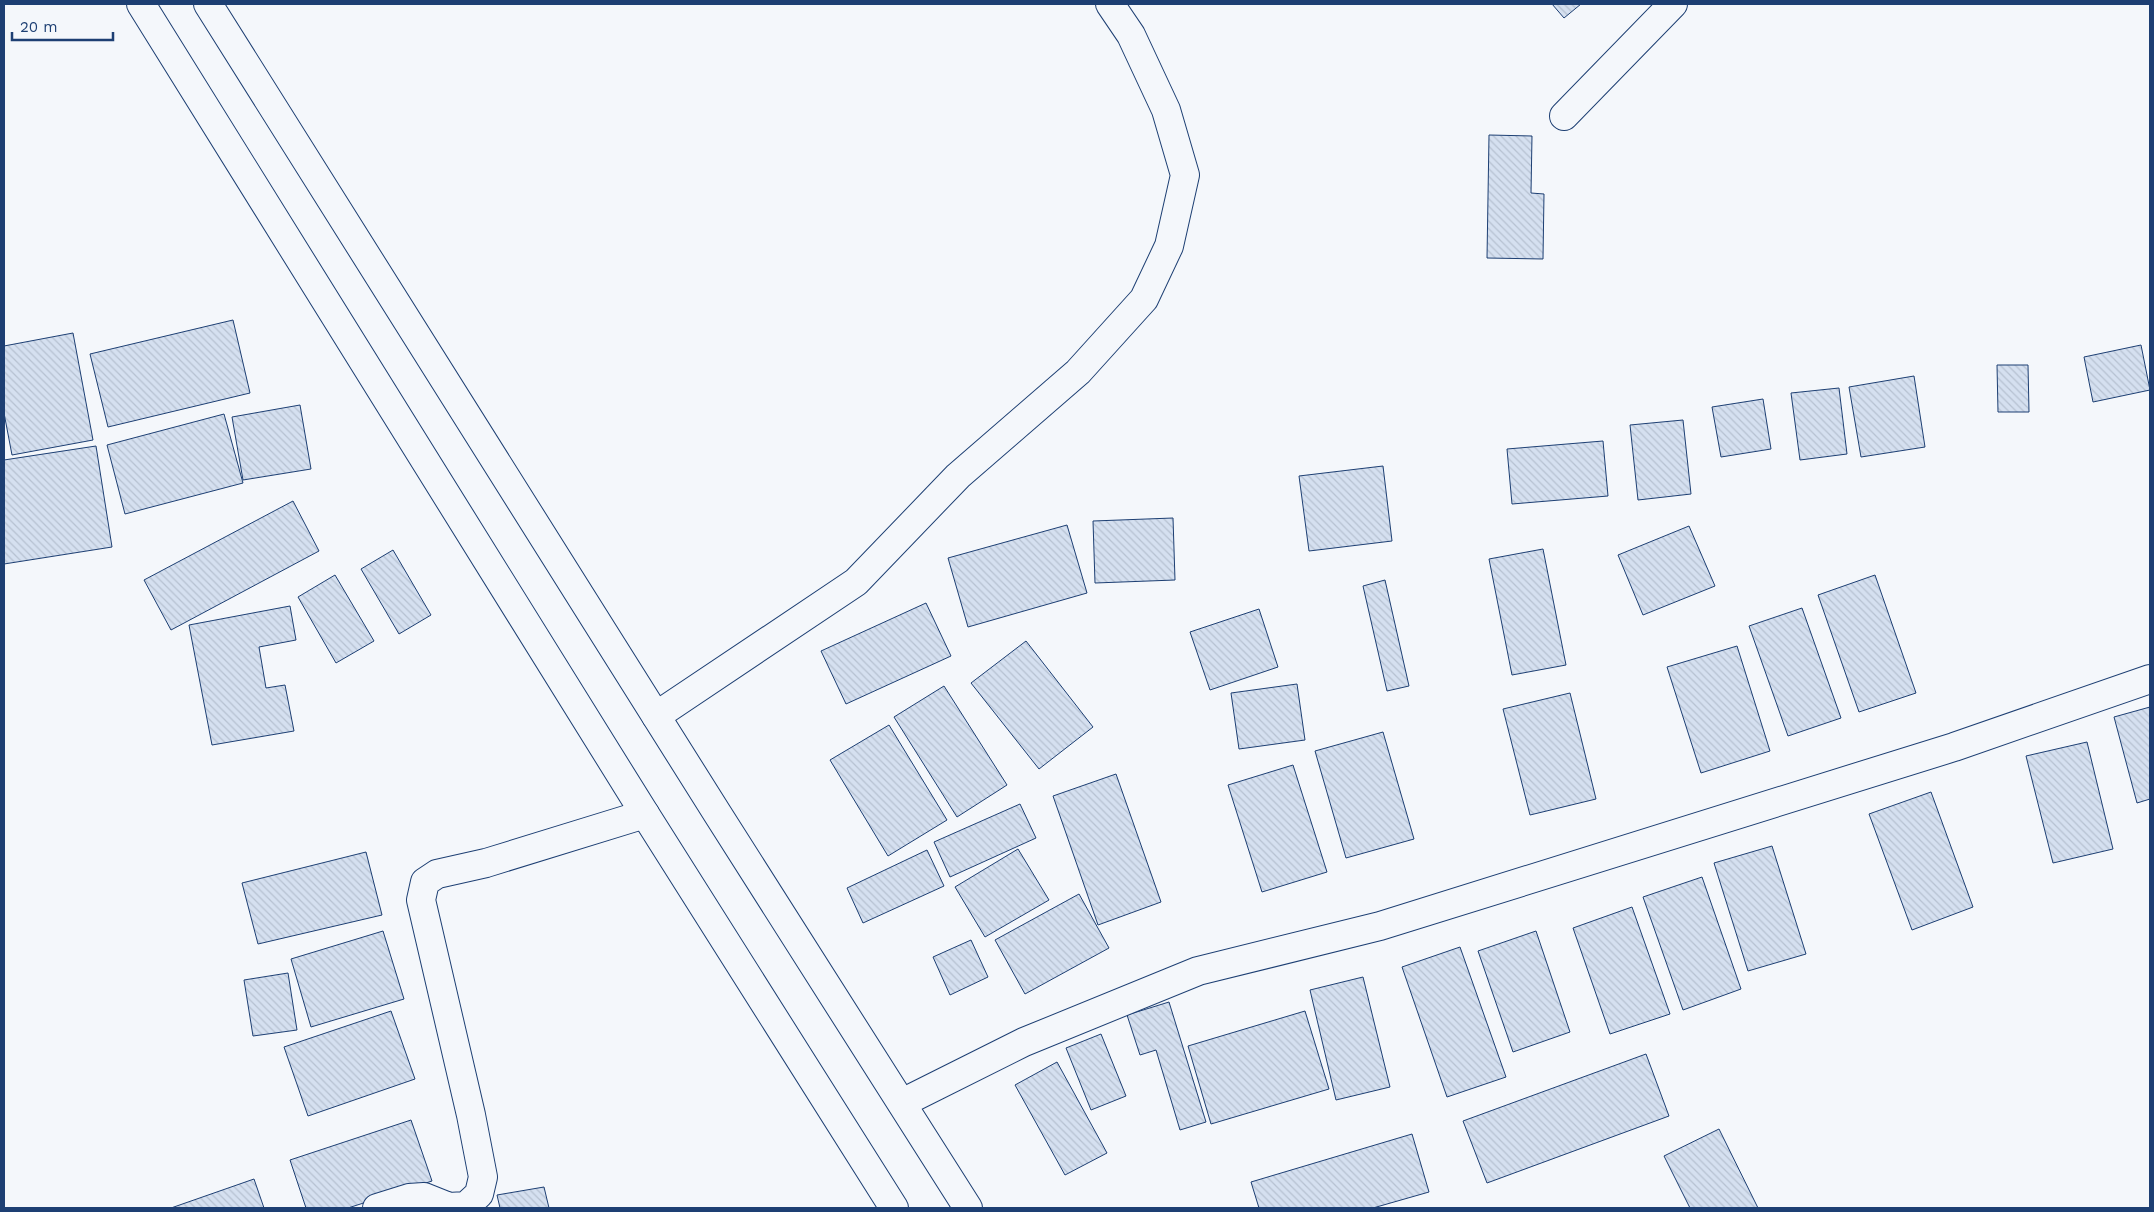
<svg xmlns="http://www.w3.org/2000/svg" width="2154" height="1212" viewBox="0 0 2154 1212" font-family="'Work Sans',sans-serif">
	<defs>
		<pattern id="building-back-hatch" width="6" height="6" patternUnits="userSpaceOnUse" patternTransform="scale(1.25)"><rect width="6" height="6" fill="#d5e0f0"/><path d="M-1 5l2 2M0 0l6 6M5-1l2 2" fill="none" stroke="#b6c1d1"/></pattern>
	</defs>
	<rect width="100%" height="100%" fill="#f4f7fb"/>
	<path fill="url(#building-back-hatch)" stroke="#1d3f73" d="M1552 4H1581L1564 18Z
		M1489 135 1532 136 1531 193 1544 194 1543 259 1487 258Z
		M233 320 250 393 108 427 90 354Z
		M73 333 93 440 12 455 4 413V346Z
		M2141 345 2150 390 2093 402 2084 357Z
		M1997 365H2028L2029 412H1998Z
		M1914 376 1925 447 1861 457 1849 387Z
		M1839 388 1847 454 1800 460 1791 393Z
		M1763 399 1771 449 1721 457 1712 407Z
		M300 405 311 469 243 480 232 417Z
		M224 414 243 483 125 514 107 445Z
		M1683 420 1691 494 1638 500 1630 425Z
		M1603 441 1608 496 1512 504 1507 449Z
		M96 446 112 547 4 564V460Z
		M1383 466 1392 541 1309 551 1299 476Z
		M293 501 319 551 171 630 144 580Z
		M1173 518 1175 580 1095 583 1093 521Z
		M1067 525 1087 593 968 627 948 558Z
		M1689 526 1715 586 1643 615 1618 555Z
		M1543 549 1566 665 1512 675 1489 559Z
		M393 550 431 615 399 634 361 569Z
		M335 575 374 641 336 663 298 597Z
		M1875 575 1916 693 1859 712 1818 595Z
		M1385 580 1409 686 1387 691 1363 586Z
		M926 603 951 656 846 704 821 651Z
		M290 606 296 640 259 647 266 688 285 685 294 731 212 745 189 625Z
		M1802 608 1841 718 1788 736 1749 626Z
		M1259 609 1278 667 1210 690 1190 632Z
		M1026 641 1093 727 1039 769 971 683Z
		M1737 646 1770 751 1701 773 1667 667Z
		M1297 684 1305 740 1239 749 1231 693Z
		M944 686 1007 785 957 817 894 717Z
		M1570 693 1596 799 1530 815 1503 709Z
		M2150 707V799L2137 803 2114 717Z
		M889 725 947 820 888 856 830 760Z
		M1383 732 1414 839 1346 858 1315 751Z
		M2087 742 2113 849 2053 863 2026 756Z
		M1293 765 1327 872 1262 892 1228 785Z
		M1116 774 1161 902 1098 925 1053 796Z
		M1931 792 1973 907 1912 930 1869 814Z
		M1020 804 1036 838 950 877 934 842Z
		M1772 846 1806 954 1748 971 1714 863Z
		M1018 849 1049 900 985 937 955 887Z
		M927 850 944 886 863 923 847 888Z
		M366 852 382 915 258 944 242 883Z
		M1702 877 1741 989 1683 1010 1643 897Z
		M1079 894 1109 948 1025 994 995 940Z
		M1632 907 1670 1014 1610 1034 1573 928Z
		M383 931 404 999 311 1027 291 959Z
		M1536 931 1570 1032 1513 1052 1478 951Z
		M971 940 988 977 950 995 933 957Z
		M1460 947 1506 1077 1447 1097 1402 967Z
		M288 973 297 1030 253 1036 244 980Z
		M1363 977 1390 1087 1336 1100 1310 990Z
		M1169 1002 1206 1122 1180 1130 1156 1050 1140 1055 1127 1015Z
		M391 1011 415 1079 308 1116 284 1047Z
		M1305 1011 1329 1089 1211 1124 1188 1046Z
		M1101 1034 1126 1096 1091 1110 1066 1048Z
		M1646 1054 1669 1116 1487 1183 1463 1121Z
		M1057 1062 1107 1153 1065 1175 1015 1085Z
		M411 1120 432 1181 348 1208H306L290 1160Z
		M1719 1129 1758 1208H1690L1664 1156Z
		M1412 1134 1429 1192 1373 1208H1259L1251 1182Z
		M254 1179 264 1208H171Z
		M544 1187 549 1208H500L497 1195Z"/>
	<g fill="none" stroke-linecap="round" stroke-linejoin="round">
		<defs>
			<path id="minor" d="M1564 116 1673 4
				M656 716 856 582 958 476 1078 372 1144 299 1169 246 1185 175 1166 110 1131 35 1110 4
				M902 1103 1024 1042 1198 971 1380 926 1954 747 2150 679
				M377 1208 409 1198 424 1197 449 1207 466 1206 479 1194 483 1177 471 1115 421 900 425 882 437 874 486 863 645 814"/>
			<path id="major" d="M141 4 645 814 894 1208
				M208 4 717 813 968 1208"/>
		</defs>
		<use href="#minor" stroke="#1d3f73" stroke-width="30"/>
		<use href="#major" stroke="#1d3f73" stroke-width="30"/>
		<use href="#minor" stroke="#f4f7fb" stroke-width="28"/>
		<use href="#major" stroke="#f4f7fb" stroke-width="28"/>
	</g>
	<rect width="2154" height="1212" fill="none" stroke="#1d3f73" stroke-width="10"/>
	<path d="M12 32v8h101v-8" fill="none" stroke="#1d3f73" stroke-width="2.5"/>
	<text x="20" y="32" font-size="15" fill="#1d3f73" stroke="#f4f7fb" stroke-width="4" paint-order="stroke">20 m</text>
</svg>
